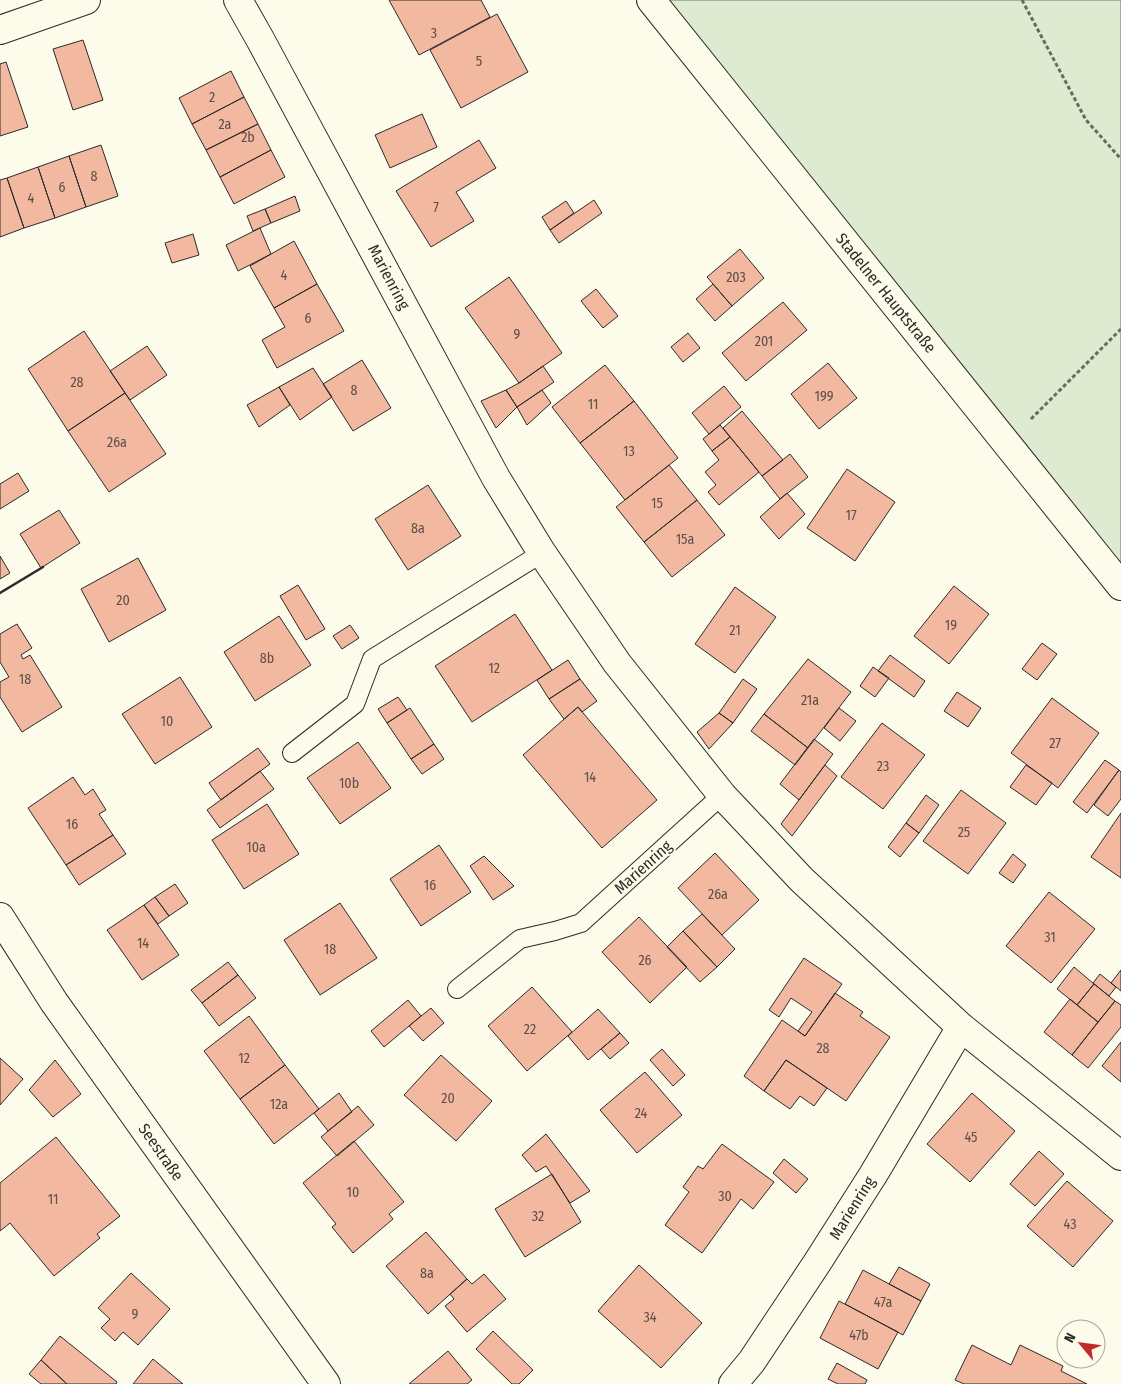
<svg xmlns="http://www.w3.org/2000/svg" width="1121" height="1384" viewBox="0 0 1121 1384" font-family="'Fira Sans Condensed',sans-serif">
	<rect width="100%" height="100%" fill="#fdfbea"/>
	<path fill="#deebd1" stroke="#74746e" d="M651 0H1121V582Z"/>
	<path fill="#f2b8a0" stroke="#2b2b2b" d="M389 0H481L490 17 419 55Z
		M497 14 528 72 461 108 430 50Z
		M83 40 103 100 73 110 53 49Z
		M6 62 28 127 0 136V64Z
		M231 71 244 97 192 124 179 98Z
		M244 97 258 124 206 150 192 124Z
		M422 114 437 147 390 168 375 135Z
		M258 124 271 150 220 177 206 150Z
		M479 140 496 168 456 192 474 221 431 247 396 191Z
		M101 145 118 196 86 207 69 156Z
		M271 150 285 177 234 204 220 177Z
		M69 156 86 207 55 218 38 167Z
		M38 167 55 218 24 228 7 178Z
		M7 178 24 228 0 237V180Z
		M295 196 300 211 271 223 265 209Z
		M594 200 602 213 559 243 550 230Z
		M566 201 574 213 550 230 542 217Z
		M265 209 271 223 253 231 247 216Z
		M260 228 271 254 238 271 226 245Z
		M193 234 199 255 172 263 165 243Z
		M294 241 317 284 274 308 250 266Z
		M740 249 764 278 732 306 707 277Z
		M509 277 562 353 519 383 465 308Z
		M317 284 344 331 277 368 262 340 285 327 274 308Z
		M713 284 732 306 715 321 696 299Z
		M596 289 618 316 603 328 581 301Z
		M783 302 807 330 746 381 722 353Z
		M84 331 125 393 68 431 28 369Z
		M688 333 700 348 683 362 671 347Z
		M147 346 167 375 130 400 110 371Z
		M362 360 391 408 353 431 323 384Z
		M828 363 857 398 819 429 791 394Z
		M605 365 634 401 580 443 552 407Z
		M543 366 554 382 517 407 506 390 519 383Z
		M313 368 332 397 300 420 279 387Z
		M724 386 741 407 709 434 692 413Z
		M279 387 290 405 259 427 247 405Z
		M506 390 517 407 496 428 481 401Z
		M542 390 551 403 527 425 517 407Z
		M125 393 166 454 109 492 68 431Z
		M634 401 678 458 625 500 580 443Z
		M742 411 783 460 762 476 723 428Z
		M720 425 730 437 712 451 703 439Z
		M730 437 759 472 719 505 708 492 716 485 705 472 719 460 712 451Z
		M790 454 808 477 780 499 762 476Z
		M669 465 697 500 644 542 616 507Z
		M847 469 895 502 855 561 807 528Z
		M18 473 29 491 0 509V484Z
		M428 485 461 536 408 570 375 519Z
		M787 493 805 514 779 539 760 517Z
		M697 500 725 535 672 577 644 542Z
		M59 510 80 543 41 568 20 534Z
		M0 556 10 573 0 579Z
		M138 558 166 610 109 642 81 589Z
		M298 585 325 629 306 640 280 596Z
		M954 586 989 614 949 664 914 636Z
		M735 587 776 617 735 673 695 644Z
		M515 614 552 670 472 722 435 666Z
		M279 616 311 665 255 701 224 652Z
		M17 624 32 648 21 655 23 659 30 655 62 707 22 732 0 697V682L9 677 0 662V634Z
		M350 625 359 638 342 649 333 636Z
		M1042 643 1057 654 1037 680 1022 669Z
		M890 655 925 681 914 697 878 671Z
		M808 659 851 692 808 748 764 714Z
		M568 660 580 679 549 699 537 680Z
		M873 667 889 678 875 697 860 686Z
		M180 677 212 727 155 764 122 714Z
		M580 679 597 701 582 712 578 707 564 719 549 699Z
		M743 679 757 689 733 723 719 713Z
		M957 692 981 708 968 727 944 711Z
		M398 697 407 710 387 723 378 709Z
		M1052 698 1099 733 1058 788 1011 753Z
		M578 707 657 800 602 848 523 755Z
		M410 708 434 744 411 759 387 723Z
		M839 708 856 721 840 741 824 728Z
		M719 713 733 723 709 749 697 732Z
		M764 714 808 748 795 765 751 731Z
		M882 723 925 755 883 809 841 777Z
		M814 739 833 754 799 800 780 784Z
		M358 742 391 788 340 824 307 778Z
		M434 744 444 759 422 774 411 759Z
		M258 748 270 764 221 800 209 783Z
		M1105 760 1119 770 1087 813 1073 802Z
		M825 765 837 776 792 836 781 824Z
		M1026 765 1052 783 1036 805 1010 787Z
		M1119 770 1121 772V799L1108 816 1094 805Z
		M260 771 274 789 220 828 207 810Z
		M73 777 85 795 93 789 106 810 99 814 113 835 66 865 28 808Z
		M961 790 1006 823 968 874 923 841Z
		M926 795 939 805 919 833 906 823Z
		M267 804 299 854 244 889 212 840Z
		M1121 813V878L1091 857Z
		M906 823 919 833 900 857 888 847Z
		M113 835 126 854 79 885 66 865Z
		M439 845 471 892 421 926 390 879Z
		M715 853 759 900 722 935 678 888Z
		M1013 854 1026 865 1013 883 999 873Z
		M484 856 514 886 493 900 470 866Z
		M175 884 188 903 169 916 155 897Z
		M1049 892 1095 929 1051 983 1006 946Z
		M155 897 169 916 158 924 144 905Z
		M340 903 377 958 320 995 284 940Z
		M144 905 179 955 142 980 107 930Z
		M702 914 735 949 717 967 683 931Z
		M639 917 687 967 650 1003 602 952Z
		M683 931 717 967 700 982 667 947Z
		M804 958 842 984 805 1036 798 1031 812 1012 791 998 779 1017 769 1010Z
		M228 962 238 975 202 1003 191 990Z
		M1074 967 1094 984 1077 1005 1057 989Z
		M1121 970V991L1111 983Z
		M1100 974 1116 987 1109 996 1093 983Z
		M238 975 256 998 219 1026 202 1003Z
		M1094 984 1115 1001 1098 1022 1077 1005Z
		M532 987 572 1032 527 1071 488 1026Z
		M835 993 863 1012 860 1016 890 1037 846 1101 786 1060 764 1091 744 1076 782 1020 805 1036Z
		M1070 999 1098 1022 1072 1055 1044 1032Z
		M408 1000 421 1016 384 1047 371 1031Z
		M1115 1001 1121 1005V1027L1088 1068 1072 1055Z
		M431 1008 444 1023 423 1041 409 1026Z
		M598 1009 620 1033 588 1060 568 1036Z
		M249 1016 285 1065 240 1099 204 1051Z
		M620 1033 629 1043 610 1059 601 1049Z
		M1121 1042V1082L1102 1066Z
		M662 1049 685 1075 673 1086 650 1060Z
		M441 1055 492 1101 456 1141 404 1095Z
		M0 1058 23 1079 0 1105Z
		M55 1060 81 1094 53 1117 29 1090Z
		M786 1060 827 1088 814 1106 800 1096 790 1109 764 1091Z
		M285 1065 319 1109 274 1144 240 1099Z
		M645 1072 682 1115 637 1153 600 1110Z
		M339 1093 352 1112 328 1131 314 1113Z
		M972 1093 1015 1131 970 1182 927 1144Z
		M358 1106 374 1125 337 1156 321 1137Z
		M546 1134 590 1191 570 1203 546 1166 536 1172 522 1155Z
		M56 1137 120 1216 97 1234 100 1238 54 1276 10 1223 0 1231V1183Z
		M354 1141 404 1202 389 1214 393 1219 353 1253 332 1227 336 1224 303 1183Z
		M722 1144 774 1182 753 1209 741 1199 702 1253 665 1225 689 1192 683 1187 698 1166 703 1169Z
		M1039 1151 1064 1174 1035 1206 1010 1184Z
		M784 1159 808 1179 796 1193 773 1173Z
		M552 1174 581 1222 525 1257 495 1209Z
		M1067 1181 1113 1221 1073 1267 1027 1226Z
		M426 1232 467 1279 428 1314 386 1266Z
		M639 1265 702 1323 661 1368 598 1311Z
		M899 1267 930 1284 921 1301 889 1284Z
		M863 1270 921 1301 903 1335 845 1304Z
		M131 1273 170 1309 138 1345 123 1332 115 1341 101 1328 110 1319 98 1308Z
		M484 1274 506 1299 467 1332 445 1306 454 1299 450 1294 467 1279 472 1284Z
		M839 1301 898 1332 878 1369 820 1338Z
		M493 1331 533 1370 519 1384H512L476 1349Z
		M60 1336 117 1382 116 1384H67L41 1360Z
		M972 1345 1011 1365 1020 1345 1063 1366 1061 1371 1087 1384H964L955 1380Z
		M448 1351 472 1380 467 1384H409Z
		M153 1359 183 1384H133Z
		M41 1360 67 1384H41L29 1374Z
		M837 1363 867 1380 865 1384H838L828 1379Z"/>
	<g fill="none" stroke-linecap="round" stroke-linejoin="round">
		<defs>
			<path id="service" d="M292 753 355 704 372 659 542 553
				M457 989 520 939 555 931 581 923 722 795"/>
			<path id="minor" d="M238 0 260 39 496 478 542 553 617 663 722 795 802 880 961 1027 873 1175 817 1263 752 1361 733 1384
				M0 30 86 0
				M0 917 54 1002 326 1384
				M961 1027 1121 1156"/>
			<path id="secondary" d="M651 0 1121 586"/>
		</defs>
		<use href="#service" stroke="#2b2b2b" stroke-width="20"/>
		<use href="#minor" stroke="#2b2b2b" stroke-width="30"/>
		<use href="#secondary" stroke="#2b2b2b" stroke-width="30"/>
		<path stroke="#6a6964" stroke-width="3" stroke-dasharray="4 2.5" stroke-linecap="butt" d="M1022 0 1086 120 1121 159
			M1031 419 1121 329"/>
		<use href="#service" stroke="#fdfbea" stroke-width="18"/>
		<use href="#minor" stroke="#fdfbea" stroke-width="28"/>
		<use href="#secondary" stroke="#fdfbea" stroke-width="28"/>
		<path stroke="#2b2b2b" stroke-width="2.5" d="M0 593 43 567"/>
	</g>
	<g text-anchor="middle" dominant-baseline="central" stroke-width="4" stroke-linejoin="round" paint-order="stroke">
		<g font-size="14" fill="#5d4e48">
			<text x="434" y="33">3</text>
			<text x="479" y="61">5</text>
			<text x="212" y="97">2</text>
			<text x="225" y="124">2a</text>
			<text x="248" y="137">2b</text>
			<text x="94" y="176">8</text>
			<text x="62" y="187">6</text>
			<text x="31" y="198">4</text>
			<text x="436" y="207">7</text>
			<text x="284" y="275">4</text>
			<text x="736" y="277">203</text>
			<text x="308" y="318">6</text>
			<text x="517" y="334">9</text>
			<text x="764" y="341">201</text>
			<text x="77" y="382">28</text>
			<text x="354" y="390">8</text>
			<text x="824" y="396">199</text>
			<text x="593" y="404">11</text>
			<text x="117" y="442">26a</text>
			<text x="629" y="451">13</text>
			<text x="657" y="503">15</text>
			<text x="851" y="515">17</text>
			<text x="418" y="528">8a</text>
			<text x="685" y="539">15a</text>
			<text x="123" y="600">20</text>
			<text x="951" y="625">19</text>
			<text x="735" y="630">21</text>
			<text x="267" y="658">8b</text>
			<text x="494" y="668">12</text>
			<text x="25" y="679">18</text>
			<text x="810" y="700">21a</text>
			<text x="167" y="721">10</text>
			<text x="1055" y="743">27</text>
			<text x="883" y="766">23</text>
			<text x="590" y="777">14</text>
			<text x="349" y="783">10b</text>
			<text x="72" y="824">16</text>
			<text x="964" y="832">25</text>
			<text x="256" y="847">10a</text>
			<text x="430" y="885">16</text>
			<text x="718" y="894">26a</text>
			<text x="1050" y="937">31</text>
			<text x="143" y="943">14</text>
			<text x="330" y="949">18</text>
			<text x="645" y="960">26</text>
			<text x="530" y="1029">22</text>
			<text x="823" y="1048">28</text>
			<text x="244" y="1058">12</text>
			<text x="448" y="1098">20</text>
			<text x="279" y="1104">12a</text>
			<text x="641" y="1113">24</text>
			<text x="971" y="1137">45</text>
			<text x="353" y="1192">10</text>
			<text x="725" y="1196">30</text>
			<text x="53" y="1199">11</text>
			<text x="538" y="1216">32</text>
			<text x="1070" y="1224">43</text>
			<text x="427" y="1273">8a</text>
			<text x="883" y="1302">47a</text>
			<text x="135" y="1314">9</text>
			<text x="650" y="1317">34</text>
			<text x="859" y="1335">47b</text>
		</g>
		<g font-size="16" fill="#2b2b2b" stroke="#fdfbea">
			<text transform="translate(389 277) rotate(62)">Marienring</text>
			<text transform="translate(886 293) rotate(51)">Stadelner Hauptstraße</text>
			<text transform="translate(643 867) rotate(-42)">Marienring</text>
			<text transform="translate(161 1152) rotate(55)">Seestraße</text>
			<text transform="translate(852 1208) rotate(-58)">Marienring</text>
		</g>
	</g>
	<g transform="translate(1081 1344) rotate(299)"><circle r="24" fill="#fdfbea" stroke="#a9a89e"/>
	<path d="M0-4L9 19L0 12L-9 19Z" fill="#c62828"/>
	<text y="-8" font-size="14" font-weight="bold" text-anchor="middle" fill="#2b2b2b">N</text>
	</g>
</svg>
